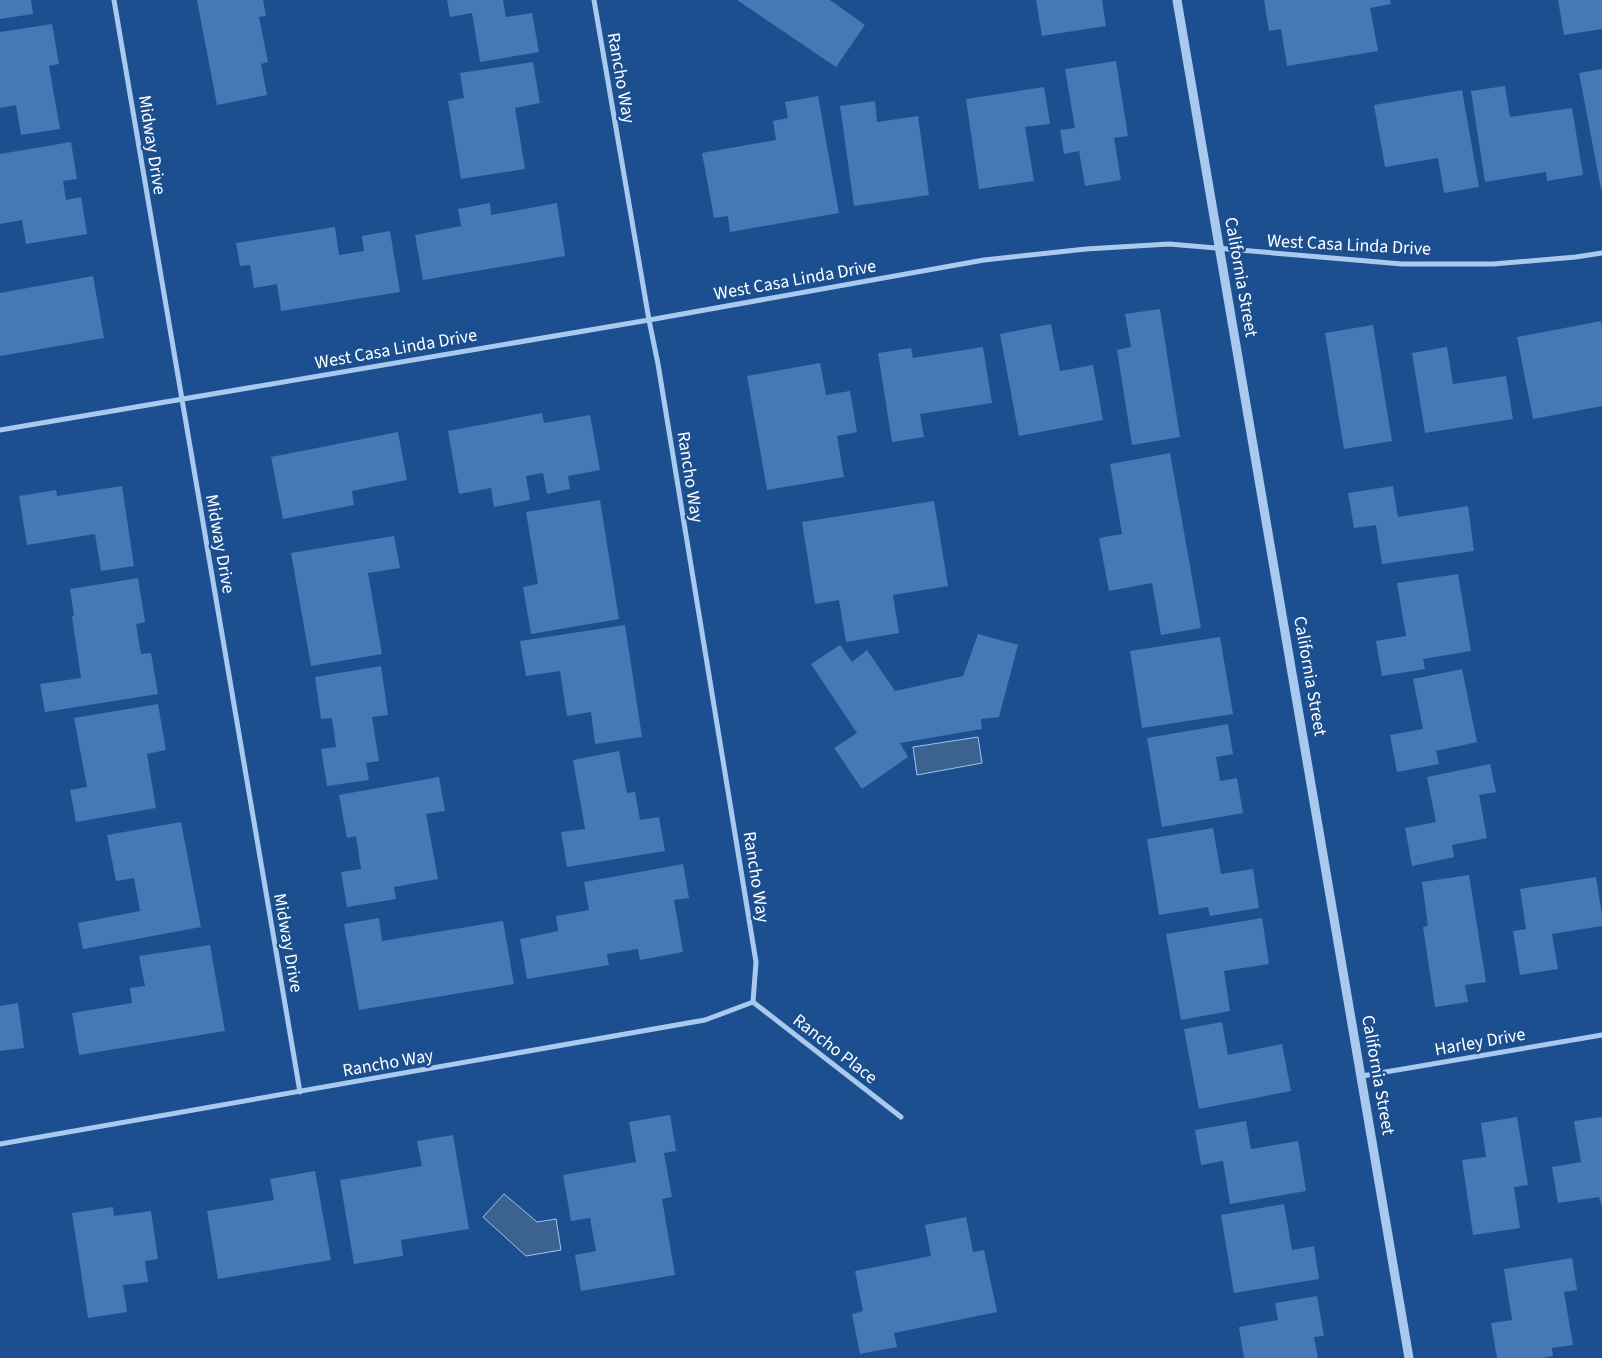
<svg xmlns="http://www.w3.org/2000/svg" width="1602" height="1358" viewBox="0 0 1602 1358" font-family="'Source Sans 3',sans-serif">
	<rect width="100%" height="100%" fill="#1b4f8f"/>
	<path fill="#3c6290" stroke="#9cc4f0" d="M978 737 982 763 917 775 913 747Z
		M504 1194 537 1222 556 1219 561 1250 526 1256 483 1217Z"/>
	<path fill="#4478b7" d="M0 0H31L33 14 0 19Z
		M197 0H263L266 16 259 17 268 62 261 64 267 95 217 105Z
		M447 0H503L506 17 532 13 539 52 480 62 472 13 450 17Z
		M737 0H830L865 25 836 67Z
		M1036 0H1102L1106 26 1042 36Z
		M1264 0H1390L1391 4 1370 8 1378 51 1287 66 1281 29 1269 31Z
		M1558 0H1602V29L1564 35Z
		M52 24 59 64 49 66 60 129 21 135 16 105 0 108V32Z
		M1116 61 1128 136 1114 138 1121 180 1085 186 1079 151 1064 154 1060 130 1075 128 1065 69Z
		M533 62 540 103 515 108 525 169 461 179 448 101 464 98 460 73Z
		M1602 69V189H1601L1579 73Z
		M1505 86 1510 117 1572 108 1583 175 1547 181 1546 172 1485 182 1471 91Z
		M1044 87 1050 124 1025 127 1034 181 979 189 966 99Z
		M1462 90 1479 187 1444 193 1438 158 1385 167 1374 105Z
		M818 96 839 213 730 232 728 216 714 218 702 153 776 140 773 121 788 118 785 102Z
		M875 101 877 122 918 116 929 195 854 206 840 106Z
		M71 142 77 179 63 181 66 200 81 197 87 234 26 244 22 220 0 224V154Z
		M490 203 491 215 557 203 565 256 423 280 415 235 461 226 458 209Z
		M335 227 339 255 364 251 362 236 390 231 400 292 281 311 277 284 254 288 250 265 240 266 236 243Z
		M93 276 104 338 0 356V293Z
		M1160 309 1180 437 1132 445 1117 350 1131 347 1125 314Z
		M1601 321 1602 329V406L1533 419 1517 337Z
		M1051 324 1060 371 1093 365 1103 420 1019 436 1000 334Z
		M1373 325 1392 441 1344 449 1325 333Z
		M983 347 992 403 920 414 924 437 892 442 878 353 911 348 913 358Z
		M1447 347 1453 384 1506 376 1513 419 1425 433 1412 353Z
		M820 363 826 395 850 391 857 432 837 436 844 477 767 490 747 376Z
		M542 413 544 423 590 415 600 470 568 476 570 489 547 494 543 473 526 476 530 500 494 507 491 488 459 494 448 431Z
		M398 432 407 480 352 491 354 505 283 519 271 457Z
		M1170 453 1201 628 1161 635 1152 583 1109 591 1099 538 1122 534 1110 464Z
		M122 486 134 566 101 571 95 534 27 545 19 496 56 490 57 496Z
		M1393 486 1398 517 1468 506 1474 551 1382 564 1376 525 1354 528 1348 493Z
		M600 500 619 619 531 634 523 587 538 584 526 512Z
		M934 501 948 586 893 595 899 633 846 642 839 600 815 604 802 522Z
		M394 536 400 568 368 573 382 654 311 666 291 553Z
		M1458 574 1471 651 1423 659 1425 669 1382 676 1376 641 1406 636 1397 583Z
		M138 578 145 622 136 624 141 654 151 653 158 694 45 712 40 684 81 678 72 617 74 615 70 589Z
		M625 625 642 737 595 744 591 712 567 716 560 671 526 676 520 641Z
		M978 634 1018 645 999 717 981 719 982 729 900 743 908 757 862 789 834 748 857 733 811 664 840 645 852 662 867 650 895 691 963 676Z
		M1220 637 1233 714 1142 728 1130 651Z
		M381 666 388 715 372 717 379 761 366 763 369 780 327 786 321 749 336 747 332 718 321 719 315 677Z
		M1462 669 1477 742 1436 751 1439 764 1397 772 1390 735 1423 729 1413 679Z
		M158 704 166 750 147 754 156 808 76 822 70 790 87 787 74 718Z
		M1228 724 1233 754 1216 757 1220 781 1237 778 1243 813 1162 827 1147 738Z
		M619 751 627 793 635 792 640 820 659 817 665 851 567 867 561 832 585 829 573 760Z
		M1490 764 1496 792 1479 795 1487 838 1452 845 1454 857 1412 866 1405 828 1436 822 1427 777Z
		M439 777 445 811 426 814 438 879 394 887 396 899 347 907 341 872 361 869 356 836 347 838 339 795Z
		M181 822 201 927 83 949 78 923 140 911 134 878 116 881 107 835Z
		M1213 828 1221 874 1253 869 1259 908 1210 916 1208 907 1159 915 1147 839Z
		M683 864 689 898 674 900 683 952 640 960 638 949 607 954 609 965 527 979 520 939 558 931 556 916 589 910 584 882Z
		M1469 875 1486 982 1465 985 1468 1002 1435 1007 1423 927 1428 926 1422 882Z
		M1596 877 1602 915V926L1552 934 1558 969 1520 975 1513 931 1526 929 1520 889Z
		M379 918 382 941 503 921 514 984 359 1010 344 924Z
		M1262 918 1269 964 1224 971 1230 1011 1181 1020 1166 934Z
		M210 945 225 1031 79 1055 72 1013 132 1003 130 988 145 986 139 956Z
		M18 1003 24 1048 0 1051V1006Z
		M1222 1022 1228 1055 1282 1044 1291 1091 1199 1109 1184 1029Z
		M670 1115 676 1151 664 1153 672 1197 662 1199 675 1275 581 1291 575 1255 596 1251 590 1218 571 1221 563 1175 636 1162 629 1122Z
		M1517 1117 1528 1185 1514 1187 1520 1228 1473 1235 1462 1160 1486 1157 1481 1123Z
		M1602 1117V1207L1599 1197 1558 1203 1552 1167 1581 1162 1574 1121Z
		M1246 1121 1251 1149 1298 1141 1306 1191 1230 1204 1223 1161 1201 1165 1195 1130Z
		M453 1135 469 1229 401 1240 403 1256 354 1264 340 1180 422 1166 417 1141Z
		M315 1171 331 1260 218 1279 207 1211 274 1200 270 1179Z
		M1284 1204 1292 1250 1314 1246 1319 1279 1234 1293 1221 1215Z
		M113 1207 114 1216 151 1211 158 1259 145 1261 148 1282 123 1285 127 1312 88 1318 72 1213Z
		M966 1217 973 1252 984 1250 997 1312 894 1333 897 1347 860 1354 852 1314 863 1311 855 1271 931 1256 925 1225Z
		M1572 1258 1577 1290 1564 1292 1573 1345 1552 1348 1553 1356 1542 1358H1497L1491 1323 1512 1320 1504 1269Z
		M1317 1296 1324 1336 1314 1337 1318 1358H1244L1239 1327 1278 1320 1275 1303Z"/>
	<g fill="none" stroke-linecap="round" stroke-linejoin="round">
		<path stroke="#a9c9ee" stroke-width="5" d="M114 0 300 1092
			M594 0 649 320 658 364 756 962 753 1002
			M0 430 649 320 984 260 1086 249 1169 244 1402 264H1493L1576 257 1602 253
			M753 1002 901 1117
			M1362 1076 1602 1035
			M0 1144 705 1020 753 1002"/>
		<path stroke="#a9c9ee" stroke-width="9" d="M1177 0 1409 1358"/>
	</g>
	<g text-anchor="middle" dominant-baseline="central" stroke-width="5" stroke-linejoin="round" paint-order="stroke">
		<g font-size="18" fill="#fff" stroke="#1b4f8f">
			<text transform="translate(621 78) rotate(80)">Rancho Way</text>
			<text transform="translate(152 145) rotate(81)">Midway Drive</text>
			<text transform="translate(1349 245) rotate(3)">West Casa Linda Drive</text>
			<text transform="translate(1241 277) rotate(80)">California Street</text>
			<text transform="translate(795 280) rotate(-10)">West Casa Linda Drive</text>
			<text transform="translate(396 349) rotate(-10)">West Casa Linda Drive</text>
			<text transform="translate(690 477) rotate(81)">Rancho Way</text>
			<text transform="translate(220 544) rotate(80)">Midway Drive</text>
			<text transform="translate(1310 676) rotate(80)">California Street</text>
			<text transform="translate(756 877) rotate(81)">Rancho Way</text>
			<text transform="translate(288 943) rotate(80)">Midway Drive</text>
			<text transform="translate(1480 1042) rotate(-10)">Harley Drive</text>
			<text transform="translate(835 1049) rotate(38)">Rancho Place</text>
			<text transform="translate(388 1063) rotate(-10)">Rancho Way</text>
			<text transform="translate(1378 1075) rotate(80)">California Street</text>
		</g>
	</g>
</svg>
